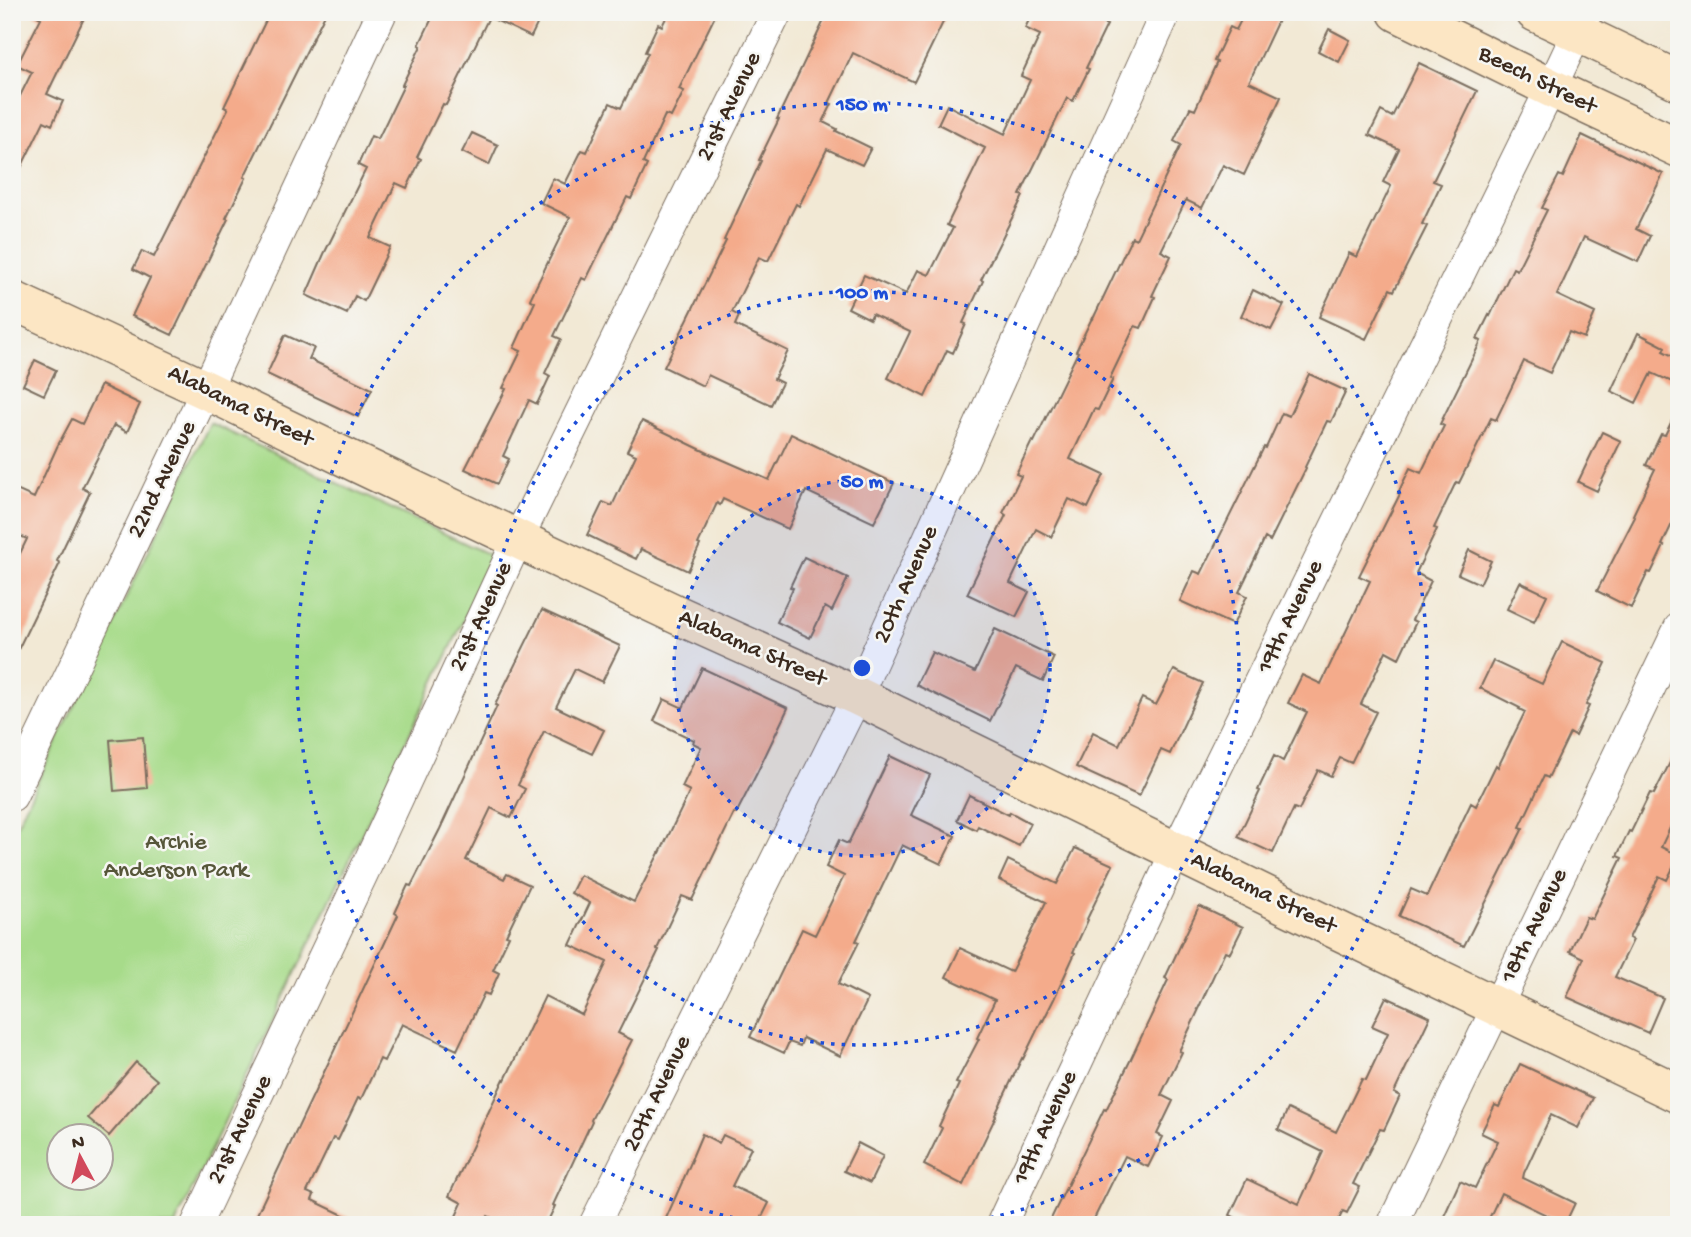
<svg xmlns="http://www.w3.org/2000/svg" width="1691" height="1237" viewBox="0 0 1691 1237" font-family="'Gochi Hand',sans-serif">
	<rect width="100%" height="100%" fill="#f6f6f2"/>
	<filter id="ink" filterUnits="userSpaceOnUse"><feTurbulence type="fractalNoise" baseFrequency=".0143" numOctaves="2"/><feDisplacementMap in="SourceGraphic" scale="14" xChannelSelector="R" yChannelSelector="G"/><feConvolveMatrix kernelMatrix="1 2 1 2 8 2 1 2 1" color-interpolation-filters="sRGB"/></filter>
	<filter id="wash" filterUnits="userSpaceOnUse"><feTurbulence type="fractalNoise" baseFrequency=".00686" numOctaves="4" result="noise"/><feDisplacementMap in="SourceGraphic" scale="28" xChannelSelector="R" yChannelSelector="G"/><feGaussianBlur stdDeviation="1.57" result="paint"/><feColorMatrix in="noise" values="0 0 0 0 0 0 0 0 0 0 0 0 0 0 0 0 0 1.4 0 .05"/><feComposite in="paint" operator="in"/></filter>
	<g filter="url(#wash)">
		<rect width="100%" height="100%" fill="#f2e9d5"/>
		<path fill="#a7db8a" stroke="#718254" stroke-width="2" fill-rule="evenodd" d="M210 423 494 557 175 1225H12V835ZM60 1136H102V1178H60Z"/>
		<g id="blocks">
			<path fill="#f4ab8b" d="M30 12H87L47 94 63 101 52 125 44 121 12 186V112L32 72 17 65 41 18Z
				M270 12H326L244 177 246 178 226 218 228 219 172 335 132 316 150 278 133 269 142 251 154 257 228 109 224 107Z
				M435 12H543L531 37 489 17 446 105 443 104 417 157 421 159 407 188 396 183 370 238 390 247 364 301 355 296 347 314 306 295 324 254 366 169 358 165 371 136 378 139 404 85H402L421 46 419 45Z
				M659 12H717L679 89 684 91 671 117 665 115 643 163 647 165 631 199 627 197 586 280 582 278 554 336 561 339 545 373 550 376 537 404 529 400 503 456 509 459 497 484 465 469 506 389 503 388 521 351 514 348 535 302 530 299 570 217 541 203 553 178 565 184 582 150 587 152 610 103 621 108 648 53 645 52 658 24 662 26 667 16Z
				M828 12H948L914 82 853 53 829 103 832 104 823 122 837 129 836 131 871 148 862 165 827 149 799 206 796 204 768 261 759 257 732 312 739 316 735 325 788 351 774 379 782 383 771 405 708 375 703 386 664 367 726 241 724 240 761 161 759 160 779 119H777Z
				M1033 12H1080L1107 25 1086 68 1089 69 1073 101 1067 98 1020 195 1023 196 981 280 983 281 963 323 966 324 953 353 947 350 925 397 888 378 910 332 872 314 870 319 848 308 864 275 906 294 918 270 929 275 953 228 947 225 985 148 938 124 947 105 1005 134 1030 80 1021 76 1040 35 1025 28Z
				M1245 12H1282L1249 82 1281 97 1244 175 1223 165 1202 208 1186 200 1161 251 1171 256 1152 296 1155 297 1141 328 1135 326 1110 378 1113 379 1098 410 1094 409 1070 459 1104 475 1088 508 1069 499 1051 537 1036 529 1010 583 1029 592 1016 617 967 594 1006 515 1003 513 1021 476 1016 474 1032 441 1034 442 1078 352 1076 351 1092 318 1093 319 1132 237 1136 239 1181 145 1174 141 1190 108 1195 110 1217 62 1214 61 1230 27 1236 30Z
				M1329 29 1350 40 1339 62 1318 51Z
				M1419 63 1477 91 1433 181 1441 184 1422 224 1427 226 1394 291 1390 289 1366 339 1319 317 1349 253 1357 257 1391 186 1383 182 1399 149 1369 135 1381 111 1392 117Z
				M472 133 498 145 489 165 462 152Z
				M1582 135 1663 174 1636 229 1650 236 1638 262 1584 237 1557 295 1595 313 1584 338 1569 332 1550 373 1524 361 1496 420 1491 418 1459 483 1456 482 1434 528 1437 529 1416 573 1431 581 1412 620 1416 622 1399 658 1386 651 1361 704 1376 712 1351 763 1340 758 1331 776 1318 770 1299 810 1294 808 1273 853 1238 837 1260 791 1258 790 1274 756 1283 761 1307 712 1288 703 1302 675 1321 684 1370 581 1359 576 1400 494 1398 493 1410 468 1421 473 1444 426 1440 424 1481 341 1477 339 1489 315 1490 316 1513 268 1517 270 1547 210 1542 208 1559 175 1563 177Z
				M1253 290 1284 305 1271 330 1241 316Z
				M1638 333 1665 347 1663 351 1679 359V385L1652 373 1651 376 1650 375 1636 403 1611 391Z
				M285 335 314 348 309 359 372 389 358 417 267 374Z
				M35 360 56 370 44 395 23 385Z
				M1309 374 1346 391 1331 422 1327 421 1305 467 1306 468 1270 541 1265 538 1239 592 1247 596 1233 625 1180 601 1194 571 1201 574 1264 447 1266 448 1282 413 1289 416Z
				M101 385 140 404 127 432 114 425 82 488 90 492 57 561 60 563 12 662V570L27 539 12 532V488L34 498 57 447 72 419 82 424Z
				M1679 406V509L1662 545 1664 546 1651 573 1648 572 1631 608 1597 591 1635 517 1633 515 1655 469 1646 465 1661 434 1665 435Z
				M642 421 712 455 769 480 791 434 894 483 874 523 806 491 788 529 723 499 720 505 717 503 698 544 700 545 688 571 641 549 636 559 587 535 603 502 612 506 636 455 627 451Z
				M1602 432 1621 441 1597 491 1578 482Z
				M1469 550 1491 561 1480 584 1458 574Z
				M804 557 848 578 832 611 825 607 810 638 777 622 793 588 790 587Z
				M1520 582 1547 595 1534 622 1507 609Z
				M542 610 620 646 602 682 575 669 556 707 604 730 592 754 544 731 518 785 525 789 511 818 491 808 466 860 504 879 507 874 530 885 506 935 509 936 493 970 499 973 489 995 484 993 457 1050 402 1024 384 1061 380 1059 361 1099 358 1098 338 1140 333 1138 307 1192 314 1195 312 1200 364 1225H252L398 915 395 913 408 885 411 886 440 829 497 706 495 705Z
				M995 629 1054 657 1043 681 1016 668 990 721 916 685 932 652 975 672Z
				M1562 642 1606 663 1586 705 1589 706 1575 736 1570 733 1548 778 1544 776 1520 827 1523 828 1464 946 1399 916 1411 889 1427 896 1471 803 1476 806 1496 765 1498 767 1525 712 1519 709 1520 708 1480 688 1493 661 1542 684Z
				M702 668 788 708 757 773 736 814 734 813 692 900 682 896 657 949 659 950 618 1033 632 1040 591 1120 592 1121 553 1205 555 1206 546 1225H507L488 1216 484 1225H452L462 1203 449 1196 504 1079 505 1080 545 996 582 1015 607 962 570 945 590 903 571 893 580 875 634 902 659 853H660L690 791 682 787 701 747 693 743 694 740 654 721 664 699 683 708Z
				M1174 670 1203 683 1170 754 1161 750 1139 796 1076 767 1093 732 1119 745 1142 698 1156 705Z
				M143 737 147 788 114 791 110 740Z
				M1679 745V809L1661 847 1679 856 1667 880 1659 876 1629 938 1633 940 1615 977 1663 998 1648 1033 1567 997 1584 958 1570 951 1586 917 1592 919 1622 858 1617 856 1629 831 1631 832 1650 793 1654 794Z
				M890 756 930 775 911 815 955 836 941 864 902 845 856 941 859 942 838 984 868 999 840 1056 803 1038 800 1046 789 1042 784 1053 750 1037 802 929 815 935 844 876 826 867 839 840 848 844Z
				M969 795 1009 815 1010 812 1030 823 1019 846 978 826 976 830 957 820Z
				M1075 848 1113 865 1087 919 1088 920 1073 952 1075 953 1054 999 1043 1021 1042 1020 1023 1059 1022 1058 995 1115 996 1116 963 1185 924 1165 942 1128 939 1126 959 1084 956 1083 979 1039 977 1038 995 1000 946 977 960 948 1011 972 1046 902 999 880 1008 860 1057 884Z
				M1199 906 1243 927 1230 953 1225 951 1198 1009H1199L1179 1051 1182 1052 1161 1095 1173 1101 1157 1134 1163 1137 1148 1167 1125 1156 1091 1225H1048L1104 1109 1106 1110 1130 1061 1168 980 1165 978Z
				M1386 997 1430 1017 1394 1093 1400 1096 1384 1130 1380 1129 1353 1184 1360 1187 1347 1213 1343 1211 1337 1223 1341 1225H1249L1230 1215 1247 1179 1299 1204 1323 1152 1278 1130 1288 1109 1336 1132 1362 1079 1366 1080 1388 1033 1372 1026Z
				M136 1062 157 1080 109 1136 88 1118Z
				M1520 1064 1593 1098 1578 1128 1551 1115 1524 1173 1523 1178 1575 1203 1565 1224 1501 1193 1486 1225H1440L1460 1181 1475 1188 1498 1141 1481 1133 1495 1105 1499 1107Z
				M702 1134 719 1143 723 1135 751 1148 732 1186 769 1203 758 1225H663L692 1160H691Z
				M858 1143 883 1156 870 1183 844 1171Z"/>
		</g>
	</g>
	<g filter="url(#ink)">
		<use href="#blocks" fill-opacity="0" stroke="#7b6d5e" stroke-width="2"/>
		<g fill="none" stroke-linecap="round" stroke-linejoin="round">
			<defs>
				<path id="street" d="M12 796 206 390 382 12
					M196 1225 376 846 518 539 777 12
					M594 1225 857 696 1166 12
					M1001 1225 1176 851 1551 88 1587 12
					M1392 1225 1679 628"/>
				<path id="secondary" d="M1397 12 1551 88 1679 148
					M1535 12 1679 81
					M12 300 206 390 359 464 682 617 857 696 1333 928 1679 1094"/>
			</defs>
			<use href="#street" stroke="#7b6d5e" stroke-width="32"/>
			<use href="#secondary" stroke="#7b6d5e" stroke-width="41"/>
			<use href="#street" stroke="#fff" stroke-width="30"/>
			<use href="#secondary" stroke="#fce6c4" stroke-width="38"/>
		</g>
	</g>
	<circle cx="862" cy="668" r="188" fill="#1d4ed8" fill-opacity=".12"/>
	<g fill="none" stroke="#1d4ed8" stroke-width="3.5" stroke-dasharray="3.5 7">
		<circle cx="862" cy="668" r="188"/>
		<circle cx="862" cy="668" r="377"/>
		<path d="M764 1224A565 565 0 1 1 960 1224"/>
	</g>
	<g text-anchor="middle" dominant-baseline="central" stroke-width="5" stroke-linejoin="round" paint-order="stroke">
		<g font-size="24" fill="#3b2a1e" stroke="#f6f6f2">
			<text transform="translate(1537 81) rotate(26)">Beech Street</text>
			<text transform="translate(730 107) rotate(-64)">21st Avenue</text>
			<text transform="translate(240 407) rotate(26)">Alabama Street</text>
			<text transform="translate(163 480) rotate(-64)">22nd Avenue</text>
			<text transform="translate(907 585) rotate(-66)">20th Avenue</text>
			<text transform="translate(482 617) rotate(-65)">21st Avenue</text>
			<text transform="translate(1291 617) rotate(-64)">19th Avenue</text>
			<text transform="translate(752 649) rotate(24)">Alabama Street</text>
			<text transform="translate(1263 894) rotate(26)">Alabama Street</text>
			<text transform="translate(1535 926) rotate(-64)">18th Avenue</text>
			<text transform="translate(658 1094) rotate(-64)">20th Avenue</text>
			<text transform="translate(1046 1128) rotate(-65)">19th Avenue</text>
			<text transform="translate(241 1130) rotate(-64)">21st Avenue</text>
		</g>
		<g font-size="24" fill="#565639" stroke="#f6f6f2">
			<text x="176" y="843">Archie<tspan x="176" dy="28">Anderson Park</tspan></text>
		</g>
	</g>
	<circle cx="862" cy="668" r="10" fill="#1d4ed8" stroke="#f6f6f2" stroke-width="3.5"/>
	<g font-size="21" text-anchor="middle" font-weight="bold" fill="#1d4ed8" stroke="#f6f6f2" stroke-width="5" stroke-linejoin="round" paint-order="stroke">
		<text x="862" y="110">150 m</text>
		<text x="862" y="298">100 m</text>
		<text x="862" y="487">50 m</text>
	</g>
	<rect width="1691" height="1237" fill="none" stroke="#f6f6f2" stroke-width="42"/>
	<g transform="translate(80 1157) rotate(353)"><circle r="33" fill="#f6f6f2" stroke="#aba49d" stroke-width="2"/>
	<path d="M0-5L12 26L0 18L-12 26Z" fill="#d1495b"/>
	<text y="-10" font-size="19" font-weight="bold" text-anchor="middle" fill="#3b2a1e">N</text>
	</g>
</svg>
